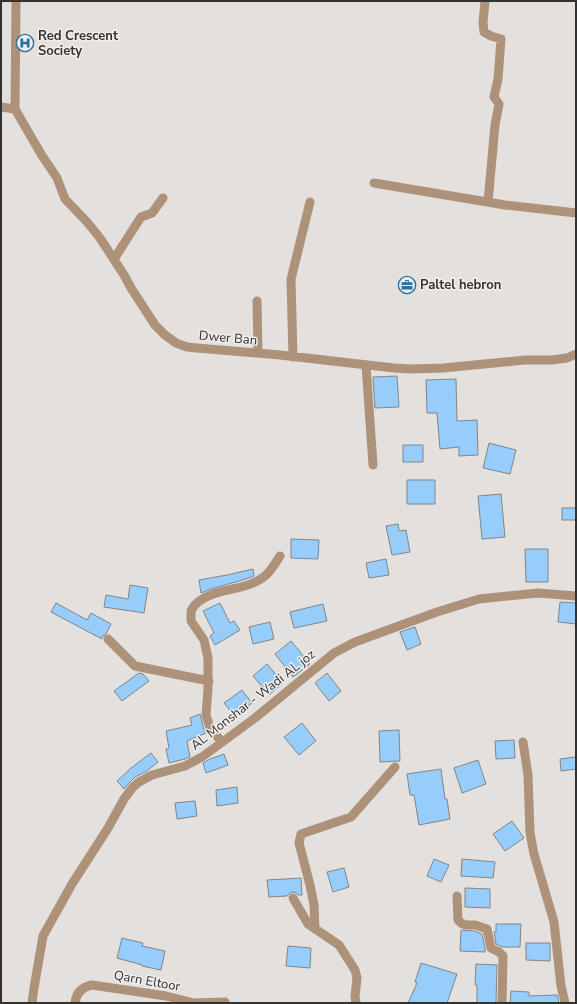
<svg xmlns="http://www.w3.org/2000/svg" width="577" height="1004" viewBox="0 0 577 1004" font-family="'Nunito Sans',sans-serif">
	<rect width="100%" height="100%" fill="#e3e0de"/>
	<path fill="#96cdfb" stroke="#838587" d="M397 376 399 407 375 408 373 377Z
		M456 379 457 421 477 420 478 455 459 456V447L440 449 437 413H427L426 380Z
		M489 443 516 450 510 474 483 468Z
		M403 445H423V462H403Z
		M407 480H435V504H407Z
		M501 494 505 537 482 539 478 496Z
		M562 508H576V520H562Z
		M398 524 399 531 406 530 410 552 392 555 386 526Z
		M291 539 319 540 318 559 291 558Z
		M525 549H548V582H526Z
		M386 559 389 575 369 578 366 563Z
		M253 569 254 576 246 579 211 589 201 593 199 580 227 575Z
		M130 585 148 588 144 613 104 607 106 595 128 599Z
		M560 602 576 603V624L558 622Z
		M56 603 87 620 91 613 111 624 106 634 102 637V639L51 612Z
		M220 603 230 623 234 621 240 630 215 645 210 636 214 633 203 611Z
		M323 604 327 621 294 628 290 612Z
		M270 622 274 639 253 644 249 627Z
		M415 627 421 644 407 650 400 632Z
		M291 641 310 664 293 677 275 654Z
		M267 664 283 683 269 695 253 676Z
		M139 673 143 674 149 681 122 701 114 691Z
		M327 673 341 691 329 701 315 683Z
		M242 690 252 703 235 716 224 703Z
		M200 714 204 730 206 733 187 741 190 757 185 759 169 763 166 749 169 748 166 731 192 725 190 718Z
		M302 723 316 741 299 755 284 737Z
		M399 730 400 761 380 762 379 731Z
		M514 740 515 758 496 759 495 741Z
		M151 753 158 762 147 771 135 777 129 783 124 789 117 781 131 768Z
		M224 754 228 765 206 773 203 763 210 759Z
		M576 757V769L561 771 560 759Z
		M478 760 486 784 462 793 454 768Z
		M441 769 445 799H447L450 819 419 825 414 795H410L407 774Z
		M237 787 238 803 217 806 216 790Z
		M195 801 197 816 177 819 175 803Z
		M512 821 524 838 505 851 493 834Z
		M434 859 449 865 441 882 427 876Z
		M462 859 495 862 493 878 461 876Z
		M344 868 349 887 333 892 327 872Z
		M301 878 302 895H298L296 893 293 892 290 893 287 896 269 897 267 880Z
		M465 888 490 889V908L465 907Z
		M496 924H521L520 947H502L496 944 494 932H496Z
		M461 930 474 931 482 934 485 948V952L460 951Z
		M122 938 143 943 142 946 165 951 161 970 142 966V965L117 958Z
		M526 943H550V961L526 960Z
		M288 946 311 948 310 968 286 966Z
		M421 963 457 974 447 1003H408L417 983 415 982Z
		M476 964 497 965 496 1003H477V985H475Z
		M511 991 529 992V996L557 995 559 1003H510Z"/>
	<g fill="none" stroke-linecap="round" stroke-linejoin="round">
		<path stroke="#ae9179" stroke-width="9" d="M485 1 483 23 484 32 491 36 501 39 498 79 494 97 499 104 495 125 488 202
			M1 107 15 109 41 154 57 178 65 199 87 222 100 238 124 275 131 288 155 325 165 335 176 343 187 347 197 348 280 355 394 368 411 369 443 368 525 360H552L567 358 576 354
			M15 109 16 1
			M374 183 505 205 576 213
			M114 259 141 217 152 213 163 198
			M257 301 258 353
			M293 357 291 279 310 202
			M366 365 373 465
			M108 639 135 666 209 681
			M222 742 210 728 206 715 208 689V658L204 640 191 621V611C193 608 194 605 197 603 215 587 245 592 265 576 271 571 276 562 280 556
			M523 742 528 775 530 833 534 854 554 922 561 986 565 1003
			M457 896 458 920 461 923 466 925H475L487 929 491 948 499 952 503 956 502 1003
			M293 898 308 924 339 945 355 970 357 978 355 997 356 1003
			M315 929 314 905 310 885 299 843 301 834 351 817 395 767
			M32 1003 34 988 43 936 72 884 108 828 124 799 133 787 139 782 152 775 185 766 202 757 255 718 334 653 355 642 437 612 479 599 538 593 576 596
			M75 1003C76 993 82 987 92 985L166 996 194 1003 225 1002"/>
	</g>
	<defs>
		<symbol id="hospital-ring" viewBox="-11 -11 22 22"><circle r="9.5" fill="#f0edeb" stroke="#2970a4" stroke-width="1.5"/><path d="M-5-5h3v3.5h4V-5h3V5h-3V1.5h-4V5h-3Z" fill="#2970a4"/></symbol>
		<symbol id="office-ring" viewBox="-11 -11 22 22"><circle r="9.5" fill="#f0edeb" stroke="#2970a4" stroke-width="1.5"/><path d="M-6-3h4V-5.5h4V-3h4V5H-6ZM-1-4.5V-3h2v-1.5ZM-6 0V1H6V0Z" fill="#2970a4"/></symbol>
	</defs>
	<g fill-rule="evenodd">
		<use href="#hospital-ring" x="15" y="33" width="20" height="20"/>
		<use href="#office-ring" x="397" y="275" width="20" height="20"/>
	</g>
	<g text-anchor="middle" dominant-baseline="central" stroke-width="3" stroke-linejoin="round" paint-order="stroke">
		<g font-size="13" font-weight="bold" fill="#333231" stroke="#f0edeb" text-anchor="start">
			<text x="38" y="36">Red Crescent<tspan x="38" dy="15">Society</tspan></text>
			<text x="420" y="285">Paltel hebron</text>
		</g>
		<g font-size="13" fill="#333231" stroke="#f0edeb">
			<text transform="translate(228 338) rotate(5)">Dwer Ban</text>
			<text transform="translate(253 700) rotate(-38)">AL Monshar - Wadi AL joz</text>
			<text transform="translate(147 981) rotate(10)">Qarn Eltoor</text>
		</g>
	</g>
	<rect width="577" height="1004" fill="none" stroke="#333231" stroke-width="4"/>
</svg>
